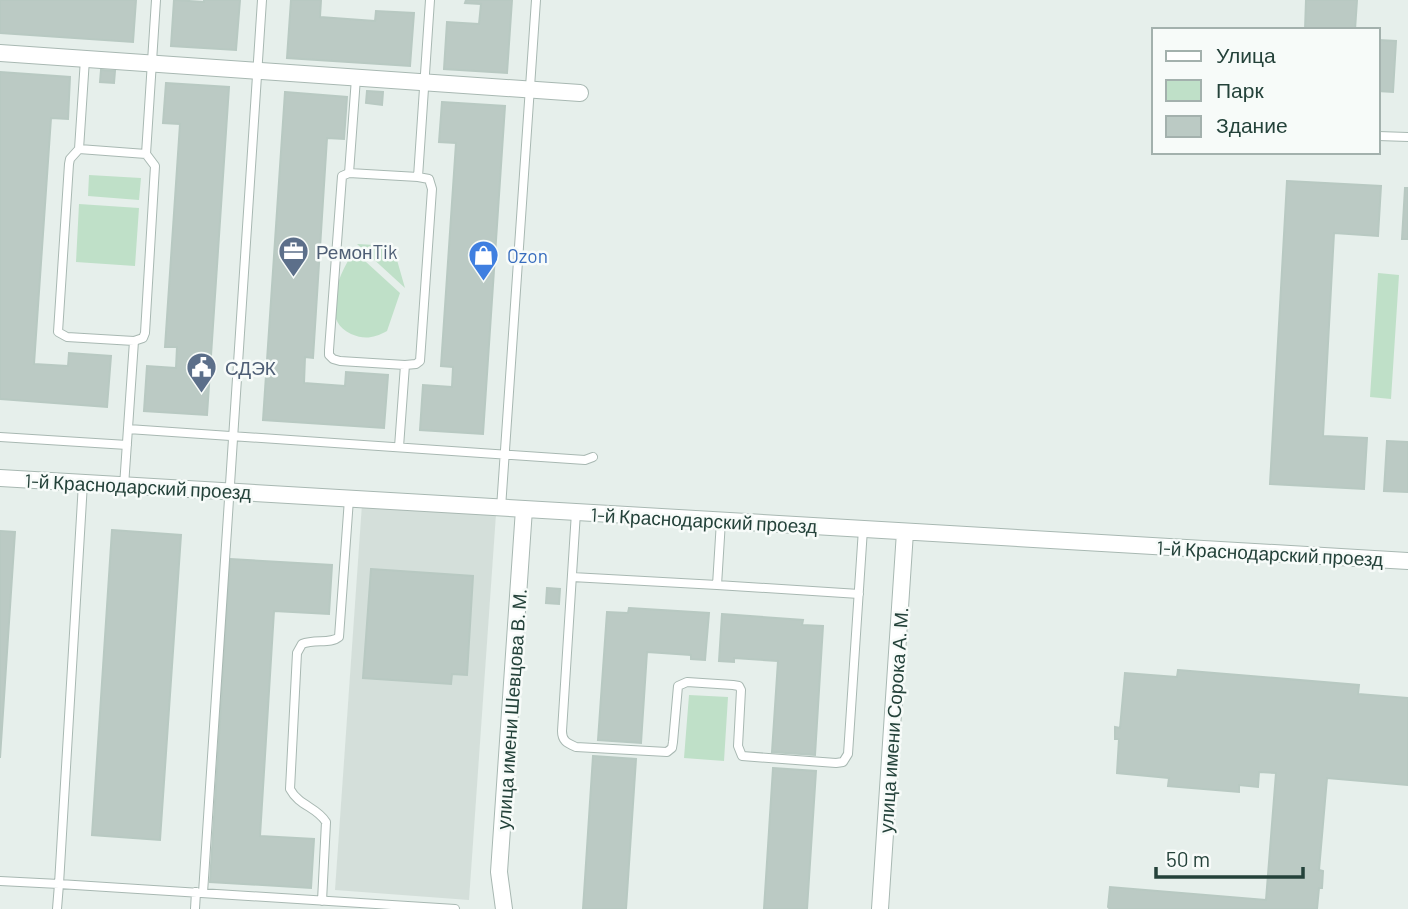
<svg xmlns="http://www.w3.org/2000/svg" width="1408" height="909" viewBox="0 0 1408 909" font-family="Barlow,sans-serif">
	<rect width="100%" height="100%" fill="#e6efeb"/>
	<path fill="#d4dfda" d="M362 504 496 514 469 900 335 890Z"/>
	<path fill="#bfe0c8" d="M89 175 141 178 139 200 88 196Z
		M79 204 139 208 135 266 76 262Z
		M357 244 393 246 405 288Z
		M354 251 400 293 387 331C374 338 365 340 351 334 318 319 340 272 354 251Z
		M1378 273 1399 275 1391 399 1370 397Z
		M689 695 728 697 724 761 684 758Z"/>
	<path fill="#bbcac4" stroke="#b8c9c2" stroke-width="2" d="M0 0H136L133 42 0 33Z
		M174 0 204 2V0H240L236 50 171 46Z
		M291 0H321L320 17 375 21 376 11 414 13 410 66 287 58Z
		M466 0H512L507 73 444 69 447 22 479 24 481 4 465 3Z
		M1306 0H1357L1355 30H1305Z
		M1378 40 1396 41 1393 92 1378 91Z
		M101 70 115 71 114 83 100 82Z
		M0 72 70 77 68 119 51 118 34 364 68 366 69 353 111 356 107 407 0 399Z
		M166 83 229 87 207 415 144 411 147 366 176 368 177 347H165L180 124 163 123Z
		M367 91 383 92 382 105 366 103Z
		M285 92 347 97 344 139 327 138 313 358 305 357 304 383 345 386 346 372 388 375 384 428 263 420Z
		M442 102 505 106 483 434 420 430 423 385 452 387 453 367 441 366 456 143 439 142Z
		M1287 181 1381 186 1378 236 1334 233 1323 436 1367 438 1364 489 1270 484Z
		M1405 188H1408V239H1402Z
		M1387 441 1408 442V492L1384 491Z
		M112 530 181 535 160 840 92 835Z
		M0 531 15 532 0 758Z
		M230 559 332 565 329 614 274 611 260 836 314 839 311 888 210 882Z
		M371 569 473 576 467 675 452 674 451 684 363 678Z
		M547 588 560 589 559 604 546 603Z
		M629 608 709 613 705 660 691 659V655L647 652 641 743 598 740 607 612 628 613Z
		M722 614 803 620 802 625 823 626 815 755 772 752 778 661 734 658V662L719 661Z
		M1178 670 1359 685 1358 694 1408 698V785L1327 778 1319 870 1323 871 1322 888H1319L1317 909H1110L1108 907 1110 887 1266 900 1276 773 1259 772 1258 787 1239 785V792L1168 786 1169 778 1117 773 1119 739H1115V727L1120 728 1125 673 1177 677Z
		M593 756 636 759 626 909H583Z
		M773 768 816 771 807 909H764Z"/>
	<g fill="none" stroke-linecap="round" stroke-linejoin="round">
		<defs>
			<path id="lane" d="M85 59 79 149 70 159 69 164 58 332 67 337 134 341 124 486
				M1378 136 1408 137
				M79 149 146 154
				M349 173 356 78
				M134 341 143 338 145 333 155 166 146 154 156 0
				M405 365 340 361 333 359 329 355V350L342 176 349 173 418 177
				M128 429 585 460 593 457
				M0 437 127 445
				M399 447 405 365 416 364 420 361 432 189 429 179 418 177 430 0
				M501 508 536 0
				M576 512 562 731C562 741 567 743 576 747L667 752 672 748 673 742 678 686 687 682 733 685 739 686 741 690 738 746 742 756 836 763 843 762 848 754 863 529
				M721 521 717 585 859 594
				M572 577 717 585
				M0 881 59 884 83 483
				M203 893 262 0
				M322 901 326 822C317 807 299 806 290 789L297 653 302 644C315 639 331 644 339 637L349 499
				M57 909 59 884 455 909
				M195 909 196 892"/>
			<path id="street" d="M0 53 580 93
				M0 478 1408 561
				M504 909 499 872 524 509
				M880 909 905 532"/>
		</defs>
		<use href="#lane" stroke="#a8b8b2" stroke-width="10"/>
		<use href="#street" stroke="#a8b8b2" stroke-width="18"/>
		<use href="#lane" stroke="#fff" stroke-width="8"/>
		<use href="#street" stroke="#fff" stroke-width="16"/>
	</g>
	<defs>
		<symbol id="office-pin" viewBox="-11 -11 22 30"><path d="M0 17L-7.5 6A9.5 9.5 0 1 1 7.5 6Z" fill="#5c6f8a" stroke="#f7fbf9"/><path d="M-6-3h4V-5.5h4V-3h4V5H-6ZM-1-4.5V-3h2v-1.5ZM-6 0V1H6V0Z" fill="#fff"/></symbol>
		<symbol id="shop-pin" viewBox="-11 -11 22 30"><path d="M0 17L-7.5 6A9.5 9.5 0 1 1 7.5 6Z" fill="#3f7fe0" stroke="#f7fbf9"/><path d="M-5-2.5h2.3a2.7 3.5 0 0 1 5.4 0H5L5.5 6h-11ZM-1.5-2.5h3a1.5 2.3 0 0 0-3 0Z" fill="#fff"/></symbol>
		<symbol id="civic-pin" viewBox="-11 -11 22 30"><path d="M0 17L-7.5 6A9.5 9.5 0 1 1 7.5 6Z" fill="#5c6f8a" stroke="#f7fbf9"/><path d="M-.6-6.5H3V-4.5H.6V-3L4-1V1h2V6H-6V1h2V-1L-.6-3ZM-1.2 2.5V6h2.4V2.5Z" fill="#fff"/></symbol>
	</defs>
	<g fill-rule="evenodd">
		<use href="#office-pin" x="276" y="234" width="35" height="47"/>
		<use href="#shop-pin" x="466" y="238" width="35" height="47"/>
		<use href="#civic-pin" x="184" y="350" width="35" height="47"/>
	</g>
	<g text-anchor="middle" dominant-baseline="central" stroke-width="5" stroke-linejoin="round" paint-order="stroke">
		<g font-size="19" fill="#4e5e75" stroke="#f7fbf9" text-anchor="start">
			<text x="316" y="251">РемонTik</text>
			<text x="225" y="367">СДЭК</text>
		</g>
		<g font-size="19" fill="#366cbe" stroke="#f7fbf9" text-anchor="start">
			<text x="507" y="255">Ozon</text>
		</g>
		<g font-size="19" fill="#24423a" stroke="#f7fbf9">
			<text transform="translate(138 486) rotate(3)">1-й Краснодарский проезд</text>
			<text transform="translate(704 520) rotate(3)">1-й Краснодарский проезд</text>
			<text transform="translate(1270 553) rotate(3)">1-й Краснодарский проезд</text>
			<text transform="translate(511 709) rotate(-86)">улица имени Шевцова В. М.</text>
			<text transform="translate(893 720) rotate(-86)">улица имени Сорока А. М.</text>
		</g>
	</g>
	<rect x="1152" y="28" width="228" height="126" fill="#f7fbf9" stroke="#a3b1ad" stroke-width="2"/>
	<rect x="1166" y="51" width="35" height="10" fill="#ffffff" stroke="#a3b1ad" stroke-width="2"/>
	<text x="1216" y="63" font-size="21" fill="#24423a">Улица</text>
	<rect x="1166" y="80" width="35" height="21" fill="#bfe0c8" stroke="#a3b1ad" stroke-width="2"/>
	<text x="1216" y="98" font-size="21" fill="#24423a">Парк</text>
	<rect x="1166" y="116" width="35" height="21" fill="#bbcac4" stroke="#a3b1ad" stroke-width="2"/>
	<text x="1216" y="133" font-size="21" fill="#24423a">Здание</text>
	<path d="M1156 867v10h147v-10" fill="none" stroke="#24423a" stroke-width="3.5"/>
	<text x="1166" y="867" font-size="21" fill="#24423a" stroke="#f7fbf9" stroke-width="5" paint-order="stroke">50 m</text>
</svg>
